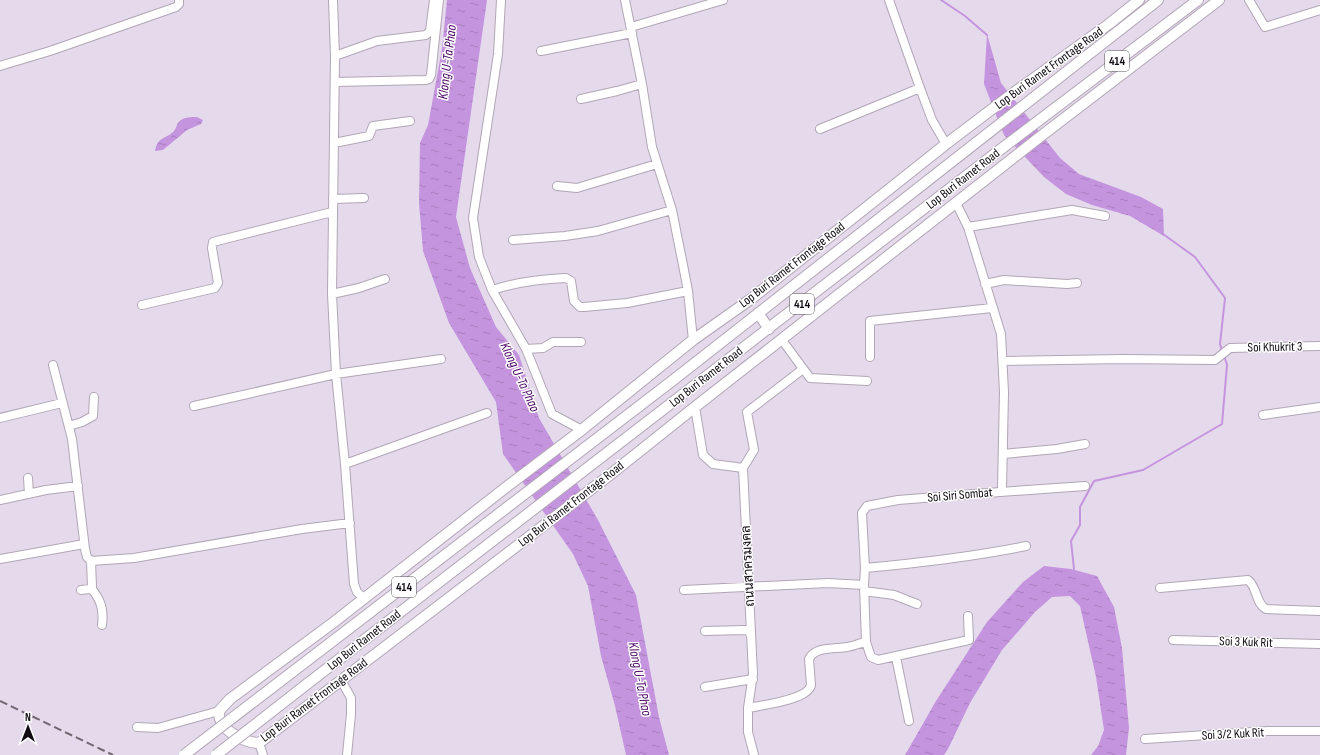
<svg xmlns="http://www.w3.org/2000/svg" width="1320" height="755" viewBox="0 0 1320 755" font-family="'Sofia Sans Condensed',Sarabun,sans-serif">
	<defs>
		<pattern id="water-ripples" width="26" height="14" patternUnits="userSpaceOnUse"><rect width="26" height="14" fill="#c594df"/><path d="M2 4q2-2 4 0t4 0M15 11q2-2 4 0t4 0" fill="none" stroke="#a87ebe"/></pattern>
	</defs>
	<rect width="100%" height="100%" fill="#e5daeb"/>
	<path fill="url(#water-ripples)" d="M447 0H487L456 217 470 268 496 327 519 355 539 418 598 520 636 595 659 717 669 755H626L615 706 601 656 588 586 573 554 503 454 496 402 449 323 423 251 419 203 420 143 428 125 442 49Z
		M987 34 1001 83 1060 158 1079 174 1141 197 1163 209 1164 236 1130 216 1092 205 1066 194 1044 177 1004 135 984 84Z
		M197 117 203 120 201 124 187 130 163 150 155 151C158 136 165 140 174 131 177 127 177 122 181 120 185 117 192 117 197 117Z
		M1044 566 1071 569 1097 576 1114 607 1122 648 1129 728 1126 755H1091L1098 746 1104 730 1096 677 1080 606 1070 596 1052 597 1035 612 1002 650 970 703 948 749 944 755H905L936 701 987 622 1023 582Z"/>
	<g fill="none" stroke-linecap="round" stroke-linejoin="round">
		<path stroke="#c594df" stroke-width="2" d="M941 0 965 16 987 35
			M1163 234 1195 257 1225 298 1220 344 1222 351
			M1074 569 1071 541 1080 525V507L1094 481 1143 470 1222 424 1227 365 1224 355"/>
		<defs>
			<path id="minor" d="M333 0 335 56 332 294 336 374 345 464 354 584 357 592 364 598
				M501 0 498 54 473 218 479 257 492 290 526 349 552 414 582 430
				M625 0 642 84 652 147 672 210 683 265 688 291 693 340
				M889 0 920 88 932 120 946 144
				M1249 0 1265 27 1320 10
				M631 27 723 0
				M541 51 632 33
				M335 56 377 41 426 35 430 31 434 0
				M0 66 50 51 176 7 179 4V0
				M335 82 426 80 429 79 431 75 439 0
				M581 99 617 91 642 84
				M820 129 920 88
				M334 143 369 136 373 126 410 121
				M557 186 577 188 657 164
				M333 199 364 198
				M968 227 1072 210 1105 216
				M513 240 565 236 598 231 672 210
				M985 284 1004 280 1067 284 1077 283
				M492 290C517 282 541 279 566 278L571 281 574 301 580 307H584L627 303 688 291
				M332 294 359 288 385 279
				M142 305 215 288 218 283 212 248 213 242 332 212
				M782 340 810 378 867 381
				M526 349 543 348 553 342H581
				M870 357V321L992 308
				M1003 361 1123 359 1215 360 1230 348 1320 346
				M53 365 72 439 85 549 87 557 91 561 134 558 302 529 350 523
				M194 406 336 374 441 359
				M695 407 703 455 713 464 743 468 753 674 748 708V732L754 755
				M1263 415 1320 407
				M0 418 62 403
				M69 426 82 422 93 416 94 397
				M1003 454 1057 449 1085 444
				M345 464 487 413
				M743 468 754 450 747 412 803 369
				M28 478 29 494
				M1000 492 1085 486
				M0 500 46 490 78 486
				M0 559 84 544
				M865 568C919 563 972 557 1026 546
				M864 585 866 642 871 657 878 660 969 640 968 616
				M91 588C101 600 104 610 102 625
				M1160 588 1248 580C1258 588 1255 603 1266 609L1320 611
				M81 590 90 589 92 587 91 561
				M684 590 828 583 864 585 865 568 862 513 867 506 898 500 1000 492 1002 488 1004 392 1001 334 968 227 956 203
				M864 591 894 595 917 604
				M705 631 745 630 749 631 751 636
				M1173 640 1320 644
				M896 657 909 721
				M341 680 351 698V714L347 755
				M705 687 753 679
				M748 708C763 705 808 700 811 685L809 659C815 646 836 649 847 647 854 646 860 643 866 642
				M137 727 158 728 219 711
				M1145 739 1268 731H1320
				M259 743 263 755"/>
			<path id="major" d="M1139 0 1109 24 1012 94 946 144 751 299 693 340 579 432 509 485 334 622 230 699 219 711C219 714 219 719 221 721 226 733 247 743 259 743L611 474 695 407 1045 133 1219 0
				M758 313 769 329
				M291 673 672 381 1158 0
				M307 684 1005 146 1198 0"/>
		</defs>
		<use href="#minor" stroke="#b1a6b6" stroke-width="10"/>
		<use href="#major" stroke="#b1a6b6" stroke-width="12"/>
		<use href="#minor" stroke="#fff" stroke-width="8"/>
		<use href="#major" stroke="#fff" stroke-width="10"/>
		<path stroke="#6f6772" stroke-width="2" stroke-dasharray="8 4" stroke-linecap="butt" d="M0 701 113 755"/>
		<defs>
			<path id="major-bridge" d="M184 755 291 673
				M216 755 307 684"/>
		</defs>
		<use href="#major-bridge" stroke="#b1a6b6" stroke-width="12" stroke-linecap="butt"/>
		<use href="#major-bridge" stroke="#fff" stroke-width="10"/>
	</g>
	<g text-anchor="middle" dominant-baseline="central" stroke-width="3" stroke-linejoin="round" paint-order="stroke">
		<g fill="#fff" stroke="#575458" stroke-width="1">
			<rect x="1105" y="51" width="24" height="20" rx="3"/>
			<rect x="790" y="294" width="24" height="20" rx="3"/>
			<rect x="392" y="577" width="24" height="20" rx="3"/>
		</g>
		<g font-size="12" font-weight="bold" fill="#0f0b11">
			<text x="1117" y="61">414</text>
			<text x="802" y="304">414</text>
			<text x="404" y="587">414</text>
		</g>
		<g font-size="13" fill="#0f0b11" stroke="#fff">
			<text transform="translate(1049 68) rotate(-36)">Lop Buri Ramet Frontage Road</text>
			<text transform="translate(963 179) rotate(-38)">Lop Buri Ramet Road</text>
			<text transform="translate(792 265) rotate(-38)">Lop Buri Ramet Frontage Road</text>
			<text transform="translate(1275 347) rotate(-1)">Soi Khukrit 3</text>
			<text transform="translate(706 377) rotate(-38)">Lop Buri Ramet Road</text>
			<text transform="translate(960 495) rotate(-5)">Soi Siri Sombat</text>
			<text transform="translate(571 504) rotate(-38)">Lop Buri Ramet Frontage Road</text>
			<text transform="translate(748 566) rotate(-93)">ถนนสาครมงคล</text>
			<text transform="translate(364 640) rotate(-38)">Lop Buri Ramet Road</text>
			<text transform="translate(1246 642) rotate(2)">Soi 3 Kuk Rit</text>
			<text transform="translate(314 700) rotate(-37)">Lop Buri Ramet Frontage Road</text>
			<text transform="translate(1233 734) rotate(-3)">Soi 3/2 Kuk Rit</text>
		</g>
		<g font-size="14" font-style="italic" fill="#470161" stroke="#fff">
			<text transform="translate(447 62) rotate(-83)">Klong U-Ta Phao</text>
			<text transform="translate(520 377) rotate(65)">Klong U-Ta Phao</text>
			<text transform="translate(640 679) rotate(79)">Klong U-Ta Phao</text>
		</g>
	</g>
	<g transform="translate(28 727)" stroke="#ffffff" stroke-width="3" paint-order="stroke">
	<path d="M0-3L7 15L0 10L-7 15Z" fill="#0f0b11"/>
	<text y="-6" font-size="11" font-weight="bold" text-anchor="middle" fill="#0f0b11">N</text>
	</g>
</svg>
